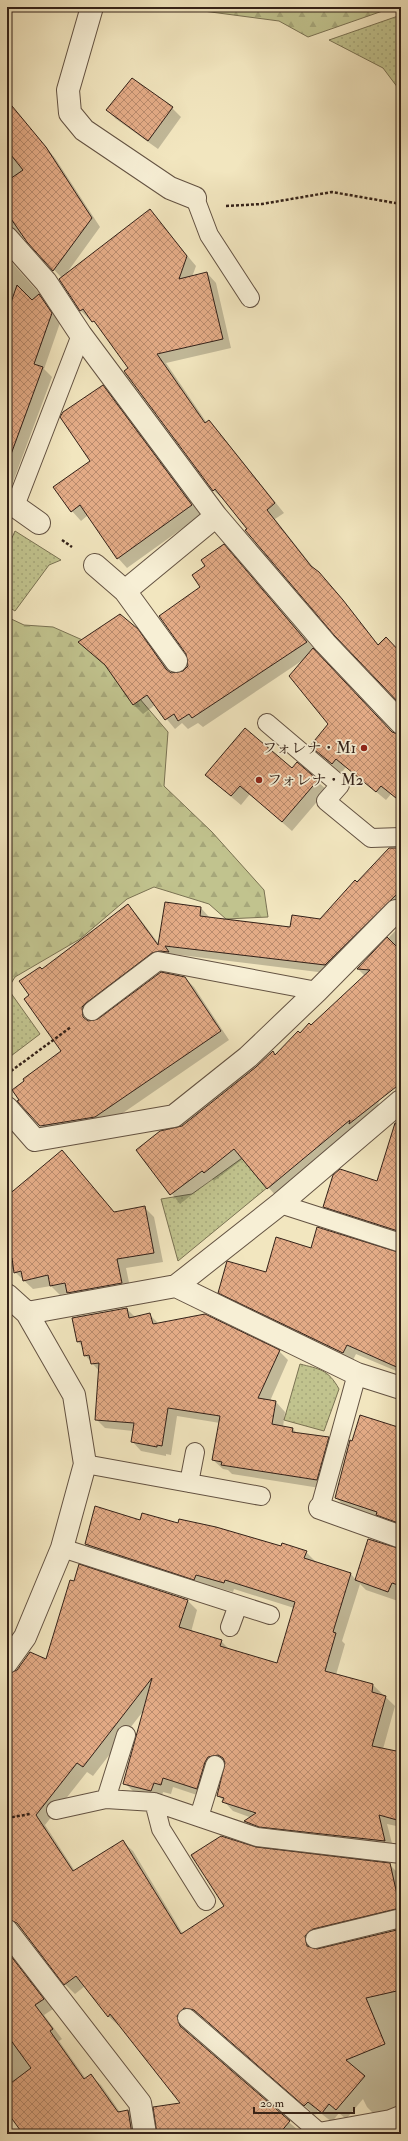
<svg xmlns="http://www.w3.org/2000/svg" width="408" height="2141" viewBox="0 0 408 2141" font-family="'IM FELL Double Pica','Noto Serif JP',serif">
	<defs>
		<pattern id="green-dots" width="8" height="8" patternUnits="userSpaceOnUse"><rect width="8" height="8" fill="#c1c38e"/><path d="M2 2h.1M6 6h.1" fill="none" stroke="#a6a77a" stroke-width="1.8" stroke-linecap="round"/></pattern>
		<pattern id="forest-firs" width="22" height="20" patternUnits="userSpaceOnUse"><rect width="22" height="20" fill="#c1c38e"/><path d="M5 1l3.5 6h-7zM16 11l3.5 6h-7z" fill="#a6a77a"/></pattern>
		<pattern id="building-cross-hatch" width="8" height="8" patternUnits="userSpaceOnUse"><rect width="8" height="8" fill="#e3ab86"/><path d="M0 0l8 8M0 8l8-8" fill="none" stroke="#b98b6d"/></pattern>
	</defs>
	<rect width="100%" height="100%" fill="#f2e6bf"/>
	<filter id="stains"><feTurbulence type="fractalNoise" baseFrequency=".005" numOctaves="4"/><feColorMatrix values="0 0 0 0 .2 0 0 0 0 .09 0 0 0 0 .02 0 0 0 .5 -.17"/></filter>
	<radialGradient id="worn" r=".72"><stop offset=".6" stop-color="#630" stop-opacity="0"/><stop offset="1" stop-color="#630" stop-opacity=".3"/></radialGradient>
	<path fill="url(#green-dots)" stroke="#7a7253" d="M401 15V92L383 68 329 40Z
		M15 531 61 560 49 565 15 611 7 606V549Z
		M8 989 40 1034 7 1059V990Z
		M245 1156 268 1187 178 1261 161 1199 192 1194Z
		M300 1364C319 1369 328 1369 339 1389L324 1431 284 1420Z"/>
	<path fill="url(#forest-firs)" stroke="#7a7253" d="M173 7H394L308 37 279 21Z
		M7 617 24 625 53 627 87 642 128 685 168 732 164 786 212 832 264 890 268 917 226 919 209 904 154 887 127 899 80 939 15 977 7 990Z"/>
	<path fill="#0003" d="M8 102 55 158 100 227 66 274 150 211 196 266 192 277 207 273 216 283 231 348 166 363 207 423 209 421 218 431 284 513 275 519 316 571 328 583 379 646 401 658V705L335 634 224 498 223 499 213 490 130 368 92 319 90 320 81 311 60 279 62 278 21 235H14L7 239Z
		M172 108 181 117 158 149 116 119 107 110Z
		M7 257 46 301 60 323 44 369 52 377 7 498Z
		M103 386 112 396 201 515 127 568 118 558 88 515 81 521 72 511 91 461Z
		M233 555 316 651 393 733 401 735V803L391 794 386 800 346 767 341 773 312 746 329 724 303 660 203 727 198 723 188 729 182 723 175 729 155 705 143 714 134 705 108 668 89 651 137 630 147 640 171 674 184 672 189 666 201 587Z
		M297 764 327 790 292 831 250 794 241 805 216 784 292 770Z
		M401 854V910L334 974 172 954 177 961 170 960 94 1013 85 1004 31 996 42 970 128 905 137 915 159 944 201 908 210 918 291 928 321 920 357 883Z
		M397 929H401V1084L386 1080 374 1117 277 1197 243 1159 214 1181 212 1179 180 1204 137 1150 182 1127 256 1067 273 1052 276 1056 365 976 358 969Z
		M185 978 194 987 229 1040 104 1126 50 1135 41 1126 62 1051 99 1020Z
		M401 1130V1238L334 1216 324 1207 377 1182Z
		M62 1151 115 1213 145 1208 154 1217 163 1262 126 1268 131 1292 77 1302 68 1293 60 1295 51 1286 33 1289 15 1272V1269H7V1197Z
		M311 1249 401 1253V1373L356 1354 352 1362 229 1302 219 1292 267 1274Z
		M127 1309 136 1318 150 1315 159 1324 279 1351 288 1360 270 1401 276 1402 285 1412 283 1427 293 1429 298 1434 328 1438 337 1447 326 1489 232 1474 228 1470 223 1469 213 1460 220 1423 177 1416 171 1455 166 1454V1456L141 1451 132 1441 133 1431 105 1428 96 1419 100 1372 85 1355 84 1348 78 1342Z
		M7 1363 11 1368 7 1372Z
		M401 1429V1529L346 1507 336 1498 353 1442Z
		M140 1521 179 1524 306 1552 316 1562 351 1574 356 1580 401 1550V1593L398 1601 366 1590 360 1584 342 1641 345 1644 336 1675 373 1685 395 1706 383 1749 401 1753V1827L387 1824 394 1851 255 1831 245 1822 252 1818 233 1811 218 1795 226 1765 218 1766 206 1798 173 1787 171 1794 163 1792 161 1800 136 1794 126 1784 144 1710 93 1776 87 1772 45 1825 75 1871 123 1842 133 1851 183 1934 226 1907 256 1848 389 1864 399 1874 401 1883V1919L314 1946 317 1950 401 1930V1971L392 1988 401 1993V2108L377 2117 367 2107 363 2099 346 2119 339 2113 332 2122 318 2111 315 2115 205 2019 199 2017 186 2027 189 2035 299 2131 297 2134H158L182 2104 119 2024 118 2025 108 2016 85 1986 75 1994 65 1984 7 1898V1675L47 1660 188 1601 197 1610 191 1632 221 1641 230 1650 277 1664 294 1608 234 1589 233 1592 205 1584 204 1589 95 1554 86 1544Z
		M7 1952 53 2009 44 2015 62 2039 59 2041 86 2079 91 2076 101 2085 120 2112 128 2111 138 2121 140 2134H24L7 2104Z"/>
	<path fill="url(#building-cross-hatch)" stroke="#332118" d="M132 78 173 107 148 141 106 110Z
		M7 100 46 147 92 218 53 271 27 242 7 213V181L23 170 7 150Z
		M150 209 187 256 179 279 207 272 223 339 157 354 205 423 209 420 275 503 267 510 311 566 319 572 343 600 378 645 386 637 401 653V705L334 635 245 530 247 529 215 489 213 491 124 371 128 368 94 321 92 322 83 309 80 311 59 279Z
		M17 285 32 300 39 294 52 313 34 364 43 367 10 457H7V314Z
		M103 385 192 505 117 559 80 505 71 512 53 487 90 461 60 417 63 412Z
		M224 544 307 642 192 718 189 714 178 721 174 714 165 720 147 695 133 705 105 665 78 642 120 614 138 629 166 669 171 673 183 671 188 666 186 654 159 616 200 587 192 575 205 566 201 560Z
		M313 648 392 732 401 735V802L381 786 376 792 336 759 332 764 310 746 328 724 289 676Z
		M245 728 292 768 297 762 318 780 282 822 240 786 231 796 205 775Z
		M389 848H401V890L325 965 165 946 169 952 160 951 152 953 86 1003 82 1007 83 1017 88 1021 98 1019 161 972 185 977 221 1031 95 1117 40 1126 17 1101 19 1100 12 1090 24 1081 23 1079 61 1051 24 999 29 995 19 981 40 967 42 969 128 904 158 945 165 902 201 907 200 916 290 927 292 915 320 919 355 880 357 882Z
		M387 937 396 946 401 941V1083L349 1124 350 1120 267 1189 234 1149 204 1173 202 1171 170 1195 136 1150 160 1131 182 1126 256 1067 273 1051 275 1055 298 1031 300 1033 309 1023 311 1025 370 970 357 969Z
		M395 1123 401 1124V1232L323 1207 333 1175 340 1169 377 1181Z
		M62 1150 114 1212 145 1206 154 1253 117 1259 122 1283 67 1293 65 1283 50 1286 48 1275 23 1281 21 1271 14 1273 12 1258 7 1259V1196Z
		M317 1227 401 1253V1369L347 1345 343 1353 218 1293 227 1261 266 1272 276 1237 311 1248Z
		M127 1308 129 1318 150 1313 153 1324 205 1314 280 1350 258 1398 276 1401 272 1424 293 1428 292 1432 329 1437 317 1480 221 1465 222 1462 212 1460 220 1416 168 1408 162 1446 157 1445V1447L131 1442 134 1423 95 1420 99 1363 91 1364 89 1355 84 1356 81 1341 77 1342 72 1318Z
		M360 1415 401 1428V1524L376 1515 377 1512 335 1498 350 1440 352 1441Z
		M95 1506 140 1520 142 1513 178 1523 179 1519 216 1527 281 1546 282 1543 307 1551 304 1558 351 1573 333 1632 336 1633 325 1671 373 1684 372 1692 386 1696 372 1746 401 1752V1806L397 1820 379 1815 385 1841 259 1827 244 1821 256 1813 222 1802 224 1798 217 1796 225 1763 223 1758 218 1755 208 1757 205 1762 197 1789 163 1778 161 1785 154 1783 151 1791 123 1784 152 1678 83 1767 77 1763 36 1815 73 1871 123 1840 181 1934 224 1906 191 1855 221 1836 256 1847 390 1863 400 1908 313 1929 305 1936 307 1946 317 1949 401 1929V1990L366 1998 385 2044 346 2060 365 2076 336 2110 329 2104 322 2113 308 2102 304 2106 194 2010 184 2008 177 2016 180 2026 290 2121 279 2134H157L153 2107 180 2103 110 2014 108 2017 76 1976 64 1985 17 1923 7 1919V1674L17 1670 30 1652 46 1659 70 1580 74 1581 79 1564 188 1600 179 1627 222 1640 220 1646 277 1663 295 1602 225 1580 224 1583 196 1575 194 1580 85 1544Z
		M368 1539 401 1549V1586L392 1583 388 1592 355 1580Z
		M7 1951 44 1999 35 2005 53 2029 50 2031 84 2079 91 2074 118 2112 128 2110 132 2134H23L7 2112V2086L31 2068 7 2035Z"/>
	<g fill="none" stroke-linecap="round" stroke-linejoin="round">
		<defs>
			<path id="service" d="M195 198 209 235 250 298
				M15 506 81 335
				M267 723 340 785 326 801 371 838 401 837
				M92 1011 158 961 317 991
				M280 1204 401 1243
				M85 1464 261 1496
				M189 1483 195 1452
				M320 1508 357 1374
				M62 1548 270 1615
				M230 1627 238 1605
				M106 1799 126 1735
				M154 1802 161 1829 206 1901
				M56 1810 106 1799 154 1802 257 1837 401 1854
				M199 1817 215 1765
				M315 1939 401 1918
				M187 2018 320 2133"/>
			<path id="minor" d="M92 7 68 90 70 113 84 130 170 188 195 198
				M7 238 46 282 81 335 216 516 325 643 401 723
				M7 504 15 506 39 523
				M95 565 125 591 216 516
				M125 591 176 661
				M7 1108 35 1140 174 1116 248 1057 317 991 396 911 401 916
				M176 1286 357 1374 401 1388
				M7 1295 27 1313 74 1395 85 1464 62 1548 25 1637 7 1662
				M27 1313 176 1286 280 1204 401 1101
				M320 1508 401 1537
				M7 1931 140 2103 145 2134
				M319 2134 391 2121 401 2117"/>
		</defs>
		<use href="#service" stroke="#635242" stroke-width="20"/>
		<use href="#minor" stroke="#635242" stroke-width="24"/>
		<path stroke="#332118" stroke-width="2.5" stroke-dasharray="3 2" stroke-linecap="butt" d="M399 203 401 222
			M226 206 262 204 332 192 401 204
			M62 540 72 547
			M7 1074 71 1027
			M7 1818 30 1814"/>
		<use href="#service" stroke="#f7efd5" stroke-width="18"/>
		<use href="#minor" stroke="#f7efd5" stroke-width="22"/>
	</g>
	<g fill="#8f2418" stroke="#f7efd5" stroke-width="1.5">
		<circle cx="364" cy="748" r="4"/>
		<circle cx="259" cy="780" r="4"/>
	</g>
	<g text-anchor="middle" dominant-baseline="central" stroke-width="3.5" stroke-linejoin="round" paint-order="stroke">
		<g font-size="15" fill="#332118" stroke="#f7efd5" text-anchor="end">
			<text x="356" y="748">フォレナ・M1</text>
			<text x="267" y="780" text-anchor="start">フォレナ・M2</text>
		</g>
	</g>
	<rect width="408" height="2141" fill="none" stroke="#f2e6bf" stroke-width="24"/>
	<rect x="8" y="8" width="392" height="2125" fill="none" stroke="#332118" stroke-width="2"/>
	<rect x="12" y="12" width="384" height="2117" fill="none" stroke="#332118"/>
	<path d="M254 2107v6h100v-6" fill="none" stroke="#332118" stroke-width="2"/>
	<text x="260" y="2107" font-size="12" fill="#332118" stroke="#f7efd5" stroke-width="3" paint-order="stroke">20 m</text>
	<rect width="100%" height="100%" filter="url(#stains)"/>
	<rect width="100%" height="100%" fill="url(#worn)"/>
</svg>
